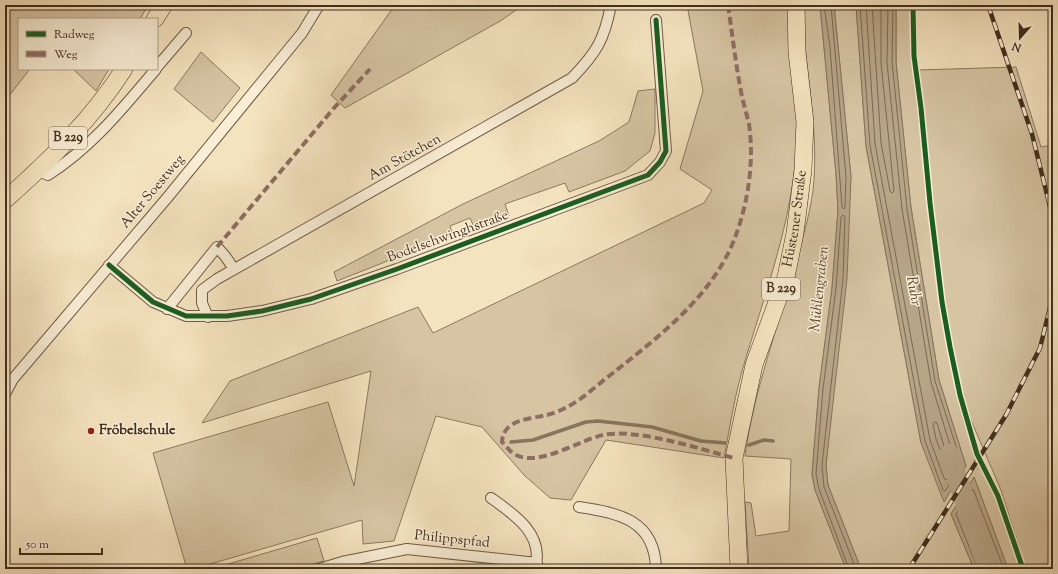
<svg xmlns="http://www.w3.org/2000/svg" width="1058" height="574" viewBox="0 0 1058 574" font-family="'Sorts Mill Goudy',serif">
	<rect width="100%" height="100%" fill="#f4e3bf"/>
	<filter id="stains"><feTurbulence type="fractalNoise" baseFrequency=".005" numOctaves="4"/><feColorMatrix values="0 0 0 0 .2 0 0 0 0 .09 0 0 0 0 .02 0 0 0 .5 -.17"/></filter>
	<radialGradient id="worn" r=".72"><stop offset=".6" stop-color="#630" stop-opacity="0"/><stop offset="1" stop-color="#630" stop-opacity=".3"/></radialGradient>
	<path fill="#d6c4a3" stroke="#8c7960" d="M5 5H148L140 19H19V69H30L5 101Z
		M395 5H523L502 20 345 108 331 95Z
		M687 5H788C792 57 801 113 795 165 788 232 764 297 745 361 735 393 730 426 724 458L606 440 571 500 550 498 524 475 482 427 436 416 394 541 363 544 362 520 193 569H187L153 453 328 402 354 486 371 371 202 423 230 381 418 307 433 333 704 203 712 190 680 169 703 91Z
		M802 5H820L836 174 838 210 832 288 819 388 812 474 815 490 846 569H749L745 502 751 503 756 536 789 531 791 459 745 456C754 390 778 327 796 263 803 236 812 208 814 180 818 122 804 63 802 5Z
		M834 5H856L866 146 921 443 966 466 939 380 911 208 896 62V5H911L912 59 939 299 948 351 973 450 1000 508 1020 569H1008L974 477 951 514 974 569H861L828 485 826 465 834 382 851 177Z
		M201 52 240 88 213 122 174 89Z
		M1016 67 1041 147 1053 145V569H1026L1001 490 970 418 961 392 941 279 918 70Z
		M73 69H109L96 91Z
		M655 89V133L650 151 625 171 569 192 565 183 505 204 509 216 474 227 470 218 450 226 453 235 337 281 334 272 463 204 599 141 629 122 638 91Z
		M317 538 324 561 294 569H211Z"/>
	<path fill="#b7a588" stroke="#88755d" d="M820 5H834L851 177 847 279 826 465 828 485 861 569H846L815 490 812 474 819 388 832 288 838 210 836 174Z
		M856 5H896V62L911 208 939 380 966 466 944 502 921 443 866 146Z
		M974 477 1008 569H974L951 514Z"/>
	<g fill="none" stroke-linecap="round" stroke-linejoin="round">
		<path stroke="#7c6a52" stroke-width="1" d="M824 5 830 47 842 207 844 209 845 207 846 177 831 5
			M860 5 870 145 925 441 943 490 945 491 962 465 935 381 907 209 892 62 893 5
			M866 5 875 144 930 440 944 478 946 480 956 465 931 382 902 209 887 63 888 5
			M872 5 881 143 890 191 892 193 894 191 881 63V5
			M935 422 937 423 949 463 948 466 946 465 936 439 933 424Z
			M849 569 819 489 816 474 823 389 836 288 841 217 843 215 845 217 843 279 822 465 824 487 856 569
			M978 569 956 514 973 489 1004 569
			M983 569 962 515 971 500 974 501 998 569"/>
		<path stroke="#88755d" stroke-width="3.5" d="M511 442 533 440 586 422 598 421 652 427 701 441 725 443
			M749 445 764 440 773 441"/>
		<path stroke="#b7a588" stroke-width="20" d="M949 454 988 569"/>
		<defs>
			<path id="minor" d="M157 67 186 33
				M38 171 48 175C92 147 123 108 156 69
				M109 265 153 302 186 316H227L262 311 311 299 397 269 648 175 660 162 666 151 656 20
				M167 309 217 247 225 256 234 269
				M208 317 202 303V290L217 279 572 78C597 52 604 40 611 5
				M5 394 13 379 167 198 302 33 319 5
				M491 498C514 514 545 535 535 568
				M579 507C619 513 655 520 656 569
				M319 569 342 562 407 549 537 563"/>
			<g id="primary">
				<path d="M155 19 164 5"/>
				<path d="M5 200C49 161 92 119 124 69"/>
				<path id="s1" d="M739 569 734 458 754 365 786 277 795 233 803 170 805 122 797 52 796 5"/>
			</g>
		</defs>
		<use href="#minor" stroke="#6e5b45" stroke-width="12"/>
		<use href="#primary" stroke="#412e1c" stroke-width="18"/>
		<use href="#minor" stroke="#f8edd5" stroke-width="10"/>
		<use href="#primary" stroke="#f4e3bf" stroke-width="17"/>
		<defs>
			<path id="rail" d="M988 5 1032 134 1053 219
				M909 569 1006 415 1040 348 1053 295"/>
		</defs>
		<use href="#rail" stroke="#412e1c" stroke-width="4.5"/>
		<use href="#rail" stroke="#f8edd5" stroke-width="3" stroke-dasharray="9" stroke-linecap="butt"/>
		<path stroke="#8d6e63" stroke-width="4" stroke-dasharray="8 4" stroke-linecap="butt" d="M728 5C732 32 735 59 740 86 742 99 746 111 749 124 754 158 749 197 738 229 718 292 662 334 613 373 598 384 583 399 567 407 561 410 553 414 547 415 530 419 503 419 502 442 507 447 510 452 516 455 540 467 579 440 603 435 637 428 700 449 734 458
			M217 247 334 108 370 69"/>
		<defs>
			<path id="cycleway" d="M913 5 914 56 921 108 930 203 942 302 950 347 960 395 977 454 998 496 1023 569
				M109 265 153 302 186 316H227L262 311 311 299 397 269 648 175 660 162 666 151 656 20"/>
		</defs>
		<use href="#cycleway" stroke="#f8edd5" stroke-width="8"/>
		<use href="#cycleway" stroke="#1b5e20" stroke-width="5"/>
	</g>
	<circle fill="#8f2418" stroke="#f8edd5" stroke-width="1.5" cx="91" cy="431" r="4"/>
	<g text-anchor="middle" dominant-baseline="central" stroke-width="3" stroke-linejoin="round" paint-order="stroke">
		<g fill="#f8edd5" stroke="#786754" stroke-width="1">
			<rect x="49" y="127" width="38" height="22" rx="3"/>
			<rect x="762" y="278" width="38" height="22" rx="3"/>
		</g>
		<g font-size="13" font-weight="bold" fill="#412e1c">
			<text x="68" y="138">B 229</text>
			<text x="781" y="289">B 229</text>
		</g>
		<g font-size="14" fill="#412e1c" stroke="#f8edd5">
			<text transform="translate(405 158) rotate(-29)">Am Stötchen</text>
			<text transform="translate(153 192) rotate(-50)">Alter Soestweg</text>
			<text stroke="none"><textPath href="#s1" startOffset="359">Hüstener Straße</textPath></text>
			<text transform="translate(448 237) rotate(-20)">Bodelschwinghstraße</text>
			<text transform="translate(452 540) rotate(6)">Philippspfad</text>
		</g>
		<g font-size="14" font-weight="bold" fill="#412e1c" stroke="#f8edd5" text-anchor="start">
			<text x="99" y="431">Fröbelschule</text>
		</g>
		<g font-size="15" font-style="italic" fill="#5e4c37" stroke="#f8edd5">
			<text transform="translate(820 289) rotate(-84)">Mühlengraben</text>
			<text transform="translate(913 291) rotate(80)">Ruhr</text>
		</g>
	</g>
	<rect width="1058" height="574" fill="none" stroke="#f4e3bf" stroke-width="20"/>
	<rect x="6" y="6" width="1046" height="562" fill="none" stroke="#412e1c" stroke-width="2"/>
	<rect x="10" y="10" width="1038" height="554" fill="none" stroke="#412e1c"/>
	<rect x="18" y="18" width="140" height="52" fill="#f8edd5" stroke="#afa18b"/>
	<rect x="26" y="31" width="20" height="6" fill="#1b5e20" stroke="#afa18b"/>
	<text x="54" y="38" font-size="12" fill="#412e1c">Radweg</text>
	<rect x="26" y="51" width="20" height="6" fill="#8d6e63" stroke="#afa18b"/>
	<text x="54" y="58" font-size="12" fill="#412e1c">Weg</text>
	<g transform="translate(1020 38) rotate(200)" stroke="#f8edd5" stroke-width="3" paint-order="stroke">
	<path d="M0-3L7 15L0 10L-7 15Z" fill="#412e1c"/>
	<text y="-6" font-size="11" font-weight="bold" text-anchor="middle" fill="#412e1c">N</text>
	</g>
	<path d="M20 548v6h82v-6" fill="none" stroke="#412e1c" stroke-width="2"/>
	<text x="26" y="548" font-size="12" fill="#412e1c" stroke="#f8edd5" stroke-width="3" paint-order="stroke">50 m</text>
	<rect width="100%" height="100%" filter="url(#stains)"/>
	<rect width="100%" height="100%" fill="url(#worn)"/>
</svg>
